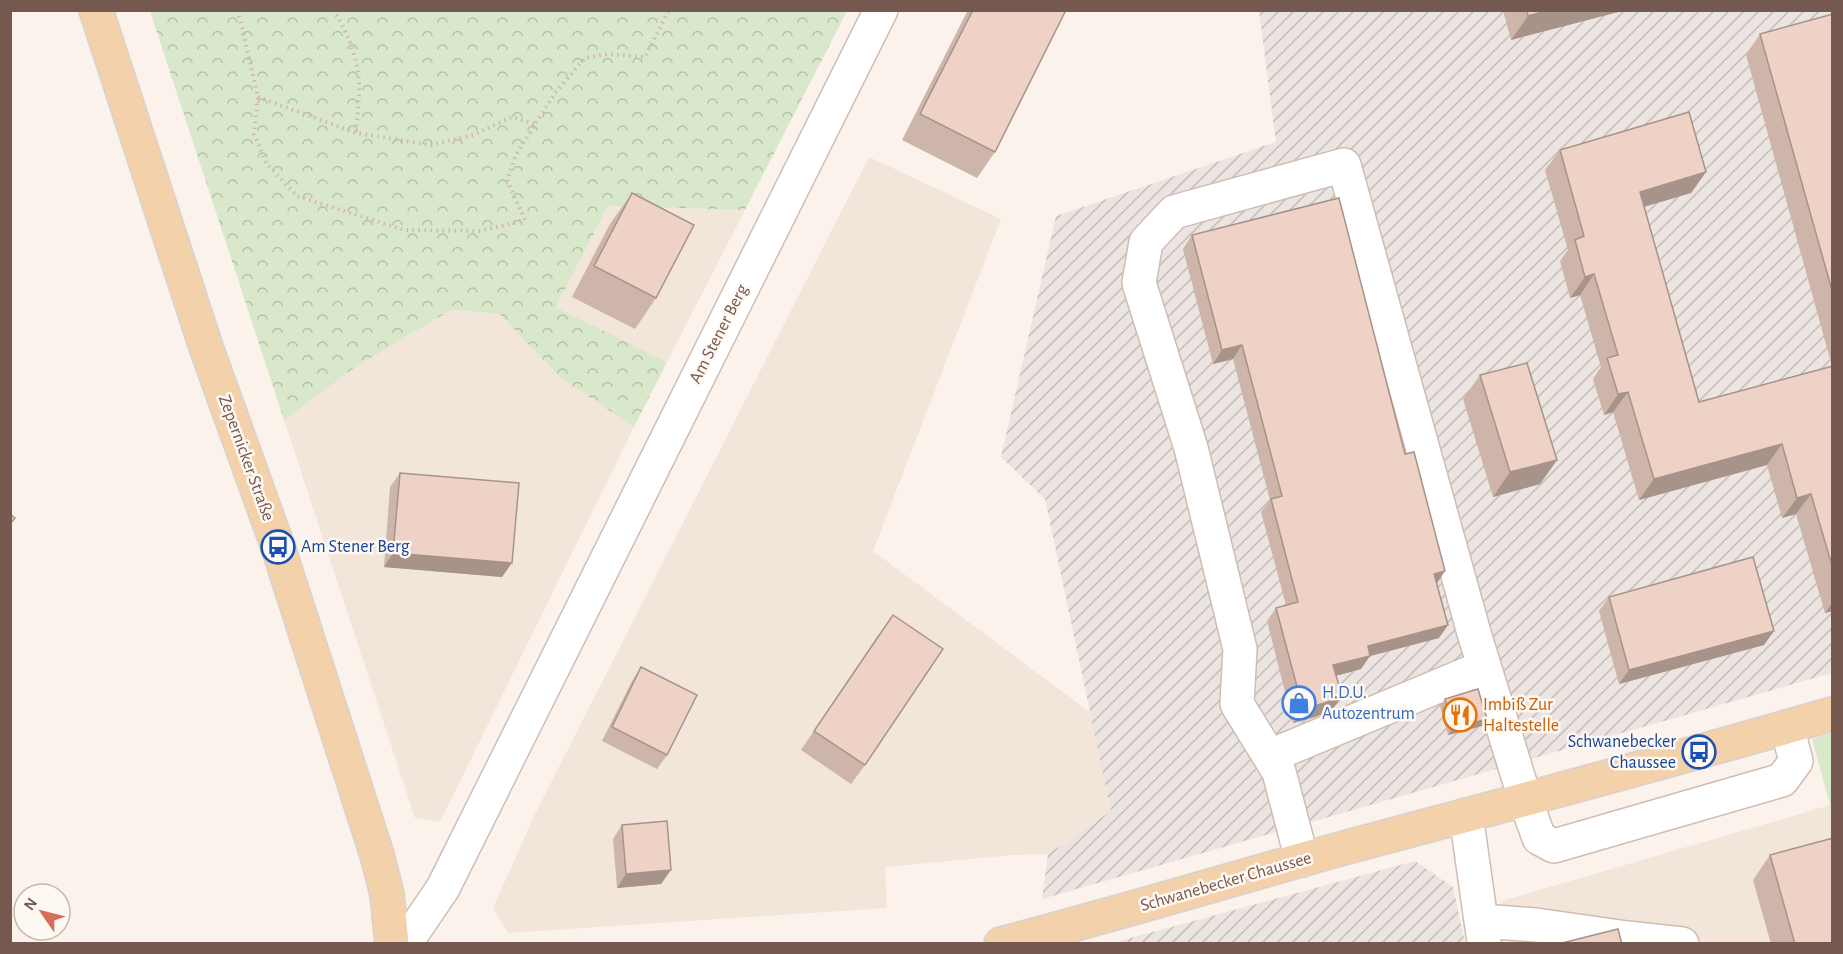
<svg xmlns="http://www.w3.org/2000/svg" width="1843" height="954" viewBox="0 0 1843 954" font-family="'Alegreya Sans',sans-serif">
	<defs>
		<pattern id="industrial-furrows" width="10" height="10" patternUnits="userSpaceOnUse" patternTransform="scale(1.5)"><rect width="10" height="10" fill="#ebe4e0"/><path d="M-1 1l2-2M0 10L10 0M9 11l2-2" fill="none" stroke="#c3bcb8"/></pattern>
		<pattern id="forest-crowns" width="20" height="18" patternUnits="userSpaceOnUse" patternTransform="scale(1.5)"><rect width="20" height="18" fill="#d9e8ca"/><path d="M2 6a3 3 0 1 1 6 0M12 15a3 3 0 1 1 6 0" fill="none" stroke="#b5bfa6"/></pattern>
	</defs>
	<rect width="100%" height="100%" fill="#fbf3eb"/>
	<path fill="#f2e5da" d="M869 157 1001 219 873 551 1091 713 1111 811 1048 854 1013 855 885 867 887 908 508 933 493 908 535 814Z
		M608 206 745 210 667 362 556 307Z
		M451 310 499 314 562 379 634 427 440 822 415 818 284 420 354 368Z
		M1830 805 1832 812V943H1508L1502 901Z"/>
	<path fill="url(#industrial-furrows)" d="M1259 11H1832V673L1042 899 1048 854 1111 811 1045 499 1001 457 1056 216 1276 142Z
		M1415 861 1453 887 1465 943H1116V942Z"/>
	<path fill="url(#forest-crowns)" d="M150 11H847L745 210 608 206 556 307 667 362 634 427 562 379 499 314 451 310 354 368 284 420Z"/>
	<path fill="#d9e8ca" d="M1832 733V812L1812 739Z"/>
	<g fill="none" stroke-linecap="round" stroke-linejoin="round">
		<defs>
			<path id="minor" d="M1270 756 1484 667
				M1466 815 1484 942
				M1302 860 1279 772 1237 704 1240 649 1191 448 1139 283 1146 242 1174 212 1344 165 1474 633 1525 799 1539 838 1554 846 1782 780 1796 761 1787 727
				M1481 921 1536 925 1627 938 1682 944
				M405 944 443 888 881 10"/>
			<path id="major" d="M96 10 207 350 278 547 377 855 387 894 392 944
				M1001 944C1112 915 1222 882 1333 851 1500 806 1667 762 1832 714"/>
		</defs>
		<use href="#minor" stroke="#cfbdb4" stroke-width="36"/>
		<use href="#major" stroke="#d8d1ce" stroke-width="36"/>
		<path stroke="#d4b5a8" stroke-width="4" stroke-dasharray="1.5 4.5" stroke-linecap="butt" d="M238 10 258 97 254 134 266 163 297 196 404 230 480 231 525 220 507 180 516 155 555 93 585 58 609 54 645 57 669 10
			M333 10C347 30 357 56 359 81 360 98 357 116 356 133
			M258 97 356 133 431 145 473 135 512 117 536 124"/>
		<use href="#minor" stroke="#fff" stroke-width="33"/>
		<use href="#major" stroke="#f3d1aa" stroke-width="33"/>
	</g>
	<path fill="#cdb5a9" d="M968 10H1066L995 152 977 178 902 140Z
		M1503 10H1626L1511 40Z
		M1833 14V611L1825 613 1796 514 1782 518 1767 465 1639 500 1613 412 1604 415 1593 379 1601 367 1580 295 1570 298 1560 261 1568 250 1545 170 1560 150 1706 172 1691 193 1644 207 1699 402 1832 366 1746 55 1760 34Z
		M632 193 656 298 635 329 572 297 610 224Z
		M1192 235 1437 583 1439 638 1370 656 1361 669 1336 676 1332 710 1315 717 1293 723 1267 621 1276 608 1286 605 1261 512 1270 500 1233 359 1213 364 1183 249Z
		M1480 375 1557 460 1540 484 1493 497 1463 399Z
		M400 473 502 577 384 567 390 487Z
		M1609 597 1764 645 1619 684 1599 611Z
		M879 634 865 765 851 784 801 750Z
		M641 667 667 755 657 769 602 741 632 681Z
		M1445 699 1487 719 1482 726 1448 735 1440 706Z
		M622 825 671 870 661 884 617 888 613 839Z
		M1770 855 1833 944H1771L1753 880Z"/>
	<path fill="#a7938a" d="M1549 10H1626L1511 40 1528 16Z
		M1706 172 1691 193 1626 212 1640 192Z
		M1594 274 1580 295 1570 298 1585 277Z
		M1242 345 1233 359 1213 364 1222 350Z
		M1628 392 1613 412 1604 415 1618 394Z
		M1782 444 1767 465 1639 500 1654 479Z
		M1557 460 1540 484 1493 497 1510 472Z
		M1811 494 1796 514 1782 518 1797 498Z
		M393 553 512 563 502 577 384 567Z
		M1445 571 1436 585 1434 574Z
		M1833 602V611L1825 613Z
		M1448 625 1439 638 1370 656 1361 669 1324 679 1333 665 1368 646Z
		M1774 631 1764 645 1619 684 1629 670Z
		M1342 696 1332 710 1315 717 1293 723 1303 709Z
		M1487 719 1482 726 1448 735 1453 728Z
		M671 870 661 884 617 888 626 874Z"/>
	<path fill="#eed2c5" stroke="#a7938a" stroke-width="1.5" d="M973 10H1066L995 152 920 114Z
		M1527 10H1549L1528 16Z
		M1833 14V294L1760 34Z
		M1689 112 1706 172 1640 192 1699 402 1833 366V569L1811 494 1797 498 1782 444 1654 479 1628 392 1618 394 1607 358 1618 355 1594 274 1585 277 1575 240 1584 236 1560 150Z
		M632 193 694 225 656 298 594 266Z
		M1339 198 1405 454 1414 452 1445 571 1434 574 1448 625 1368 646 1370 656 1333 665 1342 696 1325 703 1303 709 1276 608 1298 602 1271 499 1282 496 1242 345 1222 350 1192 235Z
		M1527 363 1557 460 1510 472 1480 375Z
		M400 473 519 483 512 563 393 553Z
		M10 514 15 518 10 524Z
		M1753 557 1774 631 1629 670 1609 597Z
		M893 615 943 649 865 765 814 731Z
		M641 667 697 695 667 755 612 727Z
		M1478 689 1487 719 1453 728 1445 699Z
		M667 821 671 870 626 874 622 825Z
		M1833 838V944H1795L1770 855Z
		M1618 929 1622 944H1558Z"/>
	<defs>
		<symbol id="bus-ring" viewBox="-11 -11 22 22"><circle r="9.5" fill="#fef8f2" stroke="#1a4fb4" stroke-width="1.5"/><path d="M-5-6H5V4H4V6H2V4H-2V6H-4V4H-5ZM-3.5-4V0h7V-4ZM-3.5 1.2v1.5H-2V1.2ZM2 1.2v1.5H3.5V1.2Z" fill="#1a4fb4"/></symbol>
		<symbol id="shop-ring" viewBox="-11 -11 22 22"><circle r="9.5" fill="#fef8f2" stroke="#3f7fe0" stroke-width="1.5"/><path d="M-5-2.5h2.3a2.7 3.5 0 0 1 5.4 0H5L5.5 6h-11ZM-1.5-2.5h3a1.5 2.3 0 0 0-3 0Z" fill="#3f7fe0"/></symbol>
		<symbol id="restaurant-ring" viewBox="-11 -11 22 22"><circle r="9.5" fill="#fef8f2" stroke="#e8710a" stroke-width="1.5"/><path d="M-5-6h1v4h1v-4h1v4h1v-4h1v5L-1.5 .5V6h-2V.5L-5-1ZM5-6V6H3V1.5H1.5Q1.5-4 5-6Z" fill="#e8710a"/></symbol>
	</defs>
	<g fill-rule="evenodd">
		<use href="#bus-ring" x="259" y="528" width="38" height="38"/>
		<use href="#shop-ring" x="1280" y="684" width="38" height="38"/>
		<use href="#restaurant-ring" x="1441" y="696" width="38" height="38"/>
		<use href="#bus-ring" x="1680" y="733" width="38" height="38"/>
	</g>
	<g text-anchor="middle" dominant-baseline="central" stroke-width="5" stroke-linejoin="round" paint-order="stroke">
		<g font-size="18" fill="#755950" stroke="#fef8f2">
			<text transform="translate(719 334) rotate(-63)">Am Stener Berg</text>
			<text transform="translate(246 458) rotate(70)">Zepernicker Straße</text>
			<text transform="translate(1226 882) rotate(-16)">Schwanebecker Chaussee</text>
		</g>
		<g font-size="18" fill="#164399" stroke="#fef8f2" text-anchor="start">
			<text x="301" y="547">Am Stener Berg</text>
			<text x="1676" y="742" text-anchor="end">Schwanebecker<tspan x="1676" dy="21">Chaussee</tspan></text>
		</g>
		<g font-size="18" fill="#366cbe" stroke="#fef8f2" text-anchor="start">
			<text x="1322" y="693">H.D.U.<tspan x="1322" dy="21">Autozentrum</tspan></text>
		</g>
		<g font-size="18" fill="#c56008" stroke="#fef8f2" text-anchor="start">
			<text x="1483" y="705">Imbiß Zur<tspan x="1483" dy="21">Haltestelle</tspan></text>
		</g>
	</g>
	<rect width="1843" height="954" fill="none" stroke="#755950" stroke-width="24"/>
	<g transform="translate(42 912) rotate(305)"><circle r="28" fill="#fef8f2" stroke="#c7b8b1" stroke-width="1.5"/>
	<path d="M0-4.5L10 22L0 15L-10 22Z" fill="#da6c5c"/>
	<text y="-9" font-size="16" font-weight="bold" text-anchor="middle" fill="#755950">N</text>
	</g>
</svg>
